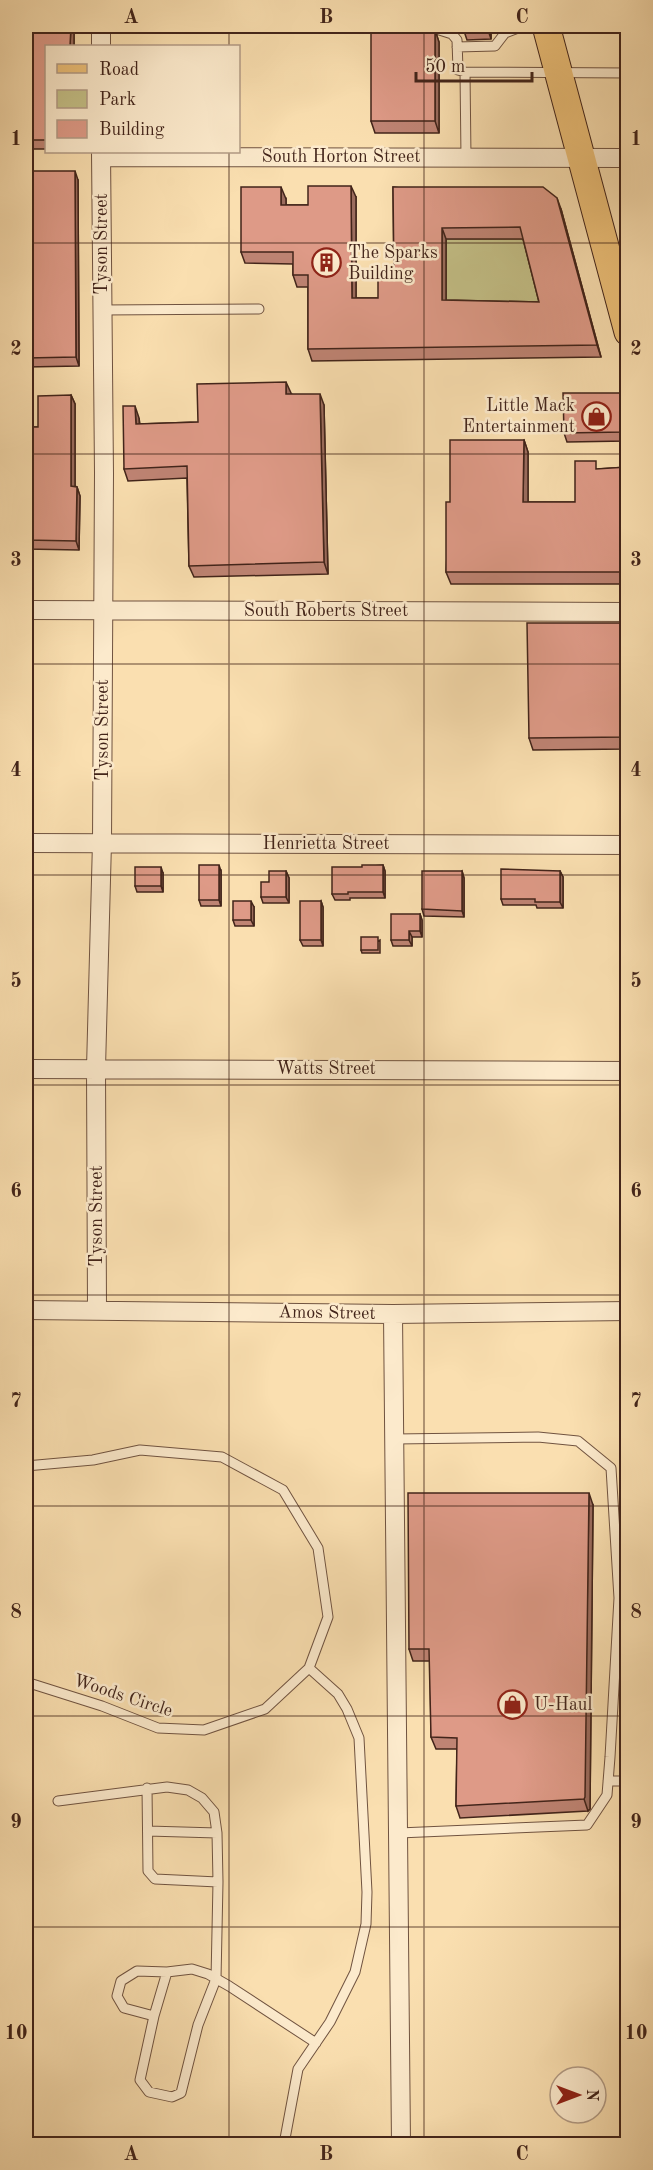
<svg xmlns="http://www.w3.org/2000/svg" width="653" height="2170" viewBox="0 0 653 2170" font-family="'Old Standard TT',serif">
	<rect width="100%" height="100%" fill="#fadfb0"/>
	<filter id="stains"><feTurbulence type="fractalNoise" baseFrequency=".00333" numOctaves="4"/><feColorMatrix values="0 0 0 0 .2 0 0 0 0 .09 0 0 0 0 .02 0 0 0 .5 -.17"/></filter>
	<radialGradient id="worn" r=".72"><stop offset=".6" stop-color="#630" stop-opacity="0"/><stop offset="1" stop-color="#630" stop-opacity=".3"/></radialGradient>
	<path fill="#c4c087" stroke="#837250" stroke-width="1.5" d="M446 239H525L543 314 446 312Z"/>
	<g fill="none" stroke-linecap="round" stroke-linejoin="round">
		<defs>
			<path id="lane" d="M431 26 433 28 452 34 457 40 458 70 465 72
				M457 47 495 46 505 33 523 26
				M466 157 465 72 628 73
				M102 310 259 309
				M395 1439 538 1437 578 1441 611 1468 619 1598 610 1757 607 1795 587 1825 399 1833
				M26 1466 93 1460 140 1450 222 1457 283 1490 318 1548 328 1617 309 1668 265 1709 204 1730 158 1728 102 1706 26 1682
				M615 1532H628
				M608 1781H628
				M147 1788 148 1871 155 1879 218 1882
				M58 1801 167 1787 188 1790 202 1798 214 1812 217 1833 218 1882 216 1979 198 2025 181 2093 172 2097 149 2092 140 2080 154 2016 167 1972
				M148 1831 217 1833
				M154 2016 124 2008 117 1996 121 1981 137 1971 167 1972 192 1969 208 1974 229 1986 316 2043
				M284 2144 298 2069 330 2022 355 1972 366 1924 367 1892 359 1738 347 1709 338 1694 309 1668"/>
			<path id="street" d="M101 26V46
				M101 157 628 158
				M26 610 628 612
				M26 843 628 845
				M26 1069 628 1071
				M97 1309 96 1068 102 842 104 473 101 152
				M26 1310 393 1314 628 1311
				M393 1314 401 2144"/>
			<path id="primary" d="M546 26 628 332"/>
		</defs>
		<use href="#lane" stroke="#705340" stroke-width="11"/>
		<use href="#street" stroke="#705340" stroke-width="20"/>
		<use href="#primary" stroke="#42241a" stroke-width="29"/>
		<use href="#lane" stroke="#fceacc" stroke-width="9"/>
		<use href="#street" stroke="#fceacc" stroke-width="18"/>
		<use href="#primary" stroke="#edc078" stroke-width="27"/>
	</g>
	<path fill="#bf8474" stroke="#42241a" stroke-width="1.5" fill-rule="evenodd" d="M26 26H74V46H46V149H26Z
		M491 26V39L467 40 464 31Z
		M435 30 439 42V133H375L371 121Z
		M26 171 78 180 79 366 26 367Z
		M627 172V235L626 231V215H624L620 203Z
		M393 187 561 209 601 357 312 361 308 349V287H297L293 275V264L245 263 241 252 286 199V205H308L356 197V298H378L394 280ZM446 239H523L539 302 446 300Z
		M291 394 324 405 328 574 194 577 189 566 187 478 128 481 124 469 139 418 140 424 198 422Z
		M71 395 75 404V486L77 487 80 496 79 550 26 549V427H38Z
		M626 402V441L567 442 564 433Z
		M524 440 528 452V502H575L598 469 627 467V584H451L446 572 450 502Z
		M627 623V749L533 750 529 738Z
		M383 865 385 871V898H350V900H335L332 894 362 867Z
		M221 871V906H201L199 900Z
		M286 871 289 878V903H263L261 897 269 882Z
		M462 871 464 878V917L424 916 422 909Z
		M560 871 563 877V908H537L536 905H503L501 899Z
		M163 873V892H137L135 886Z
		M321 901 323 907V946H303L300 940Z
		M254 907V926H235L233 920Z
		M420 914 422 920V937H412V946H393L391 940Z
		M380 940V953H362L361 950Z
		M593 1505 590 1809 588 1811 460 1818 456 1806 457 1749H436L431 1737 430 1661H413L409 1649Z"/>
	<path fill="#9b6c5e" stroke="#42241a" stroke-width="1.5" d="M71 26H74V46H70Z
		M488 26H491V39L488 30Z
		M435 30 439 42V133L435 121Z
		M75 171 78 180 79 366 76 357Z
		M351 186 356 197V310L352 298Z
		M281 187 286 199V217L281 205Z
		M557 198 561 209 601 357 597 345Z
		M442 228 446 239V312L442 300Z
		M286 382 291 393V406L286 394Z
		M623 393 626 402V441L623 432Z
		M320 394 324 405 328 574 324 562Z
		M71 395 75 404V495L71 486Z
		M135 406 139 418 140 436 136 424Z
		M524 440 528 452V514L523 502Z
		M77 487 80 496 79 550 76 541Z
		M219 865 221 871V906L219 900Z
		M383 865 385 871V898L383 892Z
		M161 867 163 873V892L161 886Z
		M286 871 289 878V903L286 897Z
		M462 871 464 878V917L462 911Z
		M560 871 563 877V908L560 902Z
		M251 901 254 907V926L251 920Z
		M321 901 323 907V946L321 940Z
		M420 914 422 920V937L420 931Z
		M409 931 412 937V946L409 940Z
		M589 1493 593 1505 590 1809 588 1811 584 1799Z"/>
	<path fill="#de9a87" stroke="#42241a" stroke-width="1.5" fill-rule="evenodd" d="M26 26H71L70 46H46V140H26Z
		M464 26H488V30L464 31Z
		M371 29 435 30V121H371Z
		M26 171H75L76 357 26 358Z
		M620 171 627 172V231H626V203H620Z
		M308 186H351L352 298H378V280H394L393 187H543L557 198 597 345 308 349V275H293V252H241V187H281V205H308ZM520 227 539 302 442 300V228Z
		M286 382V394H320L324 562 189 566 187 466 124 469 123 406H135L136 424 198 422 197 384Z
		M563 393H623V432L564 433Z
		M71 395V486L77 487 76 541 26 540V427H38V396Z
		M450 440H524L523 502H575V461H596V469L627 467V572H446V502H450Z
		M527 623H627V737L529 738Z
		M199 865H219V900H199Z
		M362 865H383V892H348V894H332V867H362Z
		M135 867H161V886H135Z
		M501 869 560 871V902H535V899H501Z
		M269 871H286V897H261V882H269Z
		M422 871H462V911L422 909Z
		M233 901H251V920H233Z
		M300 901H321V940H300Z
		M391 914H420V931H409V940H391Z
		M361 937H378V950H361Z
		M408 1493H589L585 1797 584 1799 456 1806 457 1738 431 1737 429 1649H409Z"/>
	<path fill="none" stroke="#42241a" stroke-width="1.5" stroke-opacity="0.55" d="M229 26V46M424 26V2144M229 152V2144M26 243H628M26 454H628M26 664H628M26 875H628M26 1085H628M26 1295H628M26 1506H628M26 1716H628M26 1927H628"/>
	<defs>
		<symbol id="building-ring" viewBox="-11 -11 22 22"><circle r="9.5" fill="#fceacc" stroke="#8f2418" stroke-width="1.5"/><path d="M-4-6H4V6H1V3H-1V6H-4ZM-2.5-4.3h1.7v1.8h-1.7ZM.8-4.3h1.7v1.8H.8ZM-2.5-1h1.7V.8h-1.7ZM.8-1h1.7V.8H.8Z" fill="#8f2418"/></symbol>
		<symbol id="shop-ring" viewBox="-11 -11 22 22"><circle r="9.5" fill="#fceacc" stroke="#8f2418" stroke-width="1.5"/><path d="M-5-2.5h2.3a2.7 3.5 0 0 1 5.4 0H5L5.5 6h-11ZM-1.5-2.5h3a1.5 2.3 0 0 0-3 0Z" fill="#8f2418"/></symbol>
	</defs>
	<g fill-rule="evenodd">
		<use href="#building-ring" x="310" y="246" width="33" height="33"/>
		<use href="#shop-ring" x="580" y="400" width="33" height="33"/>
		<use href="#shop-ring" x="496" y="1688" width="33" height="33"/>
	</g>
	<g text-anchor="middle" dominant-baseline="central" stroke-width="5" stroke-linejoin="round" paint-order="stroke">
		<g font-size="18" fill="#42241a" stroke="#fceacc">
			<text x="341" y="157">South Horton Street</text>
			<text transform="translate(102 244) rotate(-90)">Tyson Street</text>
			<text x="326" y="611">South Roberts Street</text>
			<text transform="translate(103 730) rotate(-90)">Tyson Street</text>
			<text x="326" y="844">Henrietta Street</text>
			<text x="326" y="1069">Watts Street</text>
			<text transform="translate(97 1216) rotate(-90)">Tyson Street</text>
			<text transform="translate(327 1313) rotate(1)">Amos Street</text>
			<text transform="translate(123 1696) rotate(18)">Woods Circle</text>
		</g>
		<g font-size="18" fill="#42241a" stroke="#fceacc" text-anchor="start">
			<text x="348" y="253">The Sparks<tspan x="348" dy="21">Building</tspan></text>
			<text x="575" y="406" text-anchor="end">Little Mack<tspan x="575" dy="21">Entertainment</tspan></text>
			<text x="534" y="1705">U-Haul</text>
		</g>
	</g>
	<rect width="653" height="2170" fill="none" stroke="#fadfb0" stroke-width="66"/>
	<rect x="45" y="45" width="195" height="108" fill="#fceacc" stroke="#b29b85" stroke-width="1.5"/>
	<rect x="57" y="64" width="30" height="9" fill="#edc078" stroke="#b29b85" stroke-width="1.5"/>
	<text x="99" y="75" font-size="18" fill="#42241a">Road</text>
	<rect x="57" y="90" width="30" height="18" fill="#c4c087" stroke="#b29b85" stroke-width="1.5"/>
	<text x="99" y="105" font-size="18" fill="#42241a">Park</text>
	<rect x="57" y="120" width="30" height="18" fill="#de9a87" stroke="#b29b85" stroke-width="1.5"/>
	<text x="99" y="135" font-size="18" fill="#42241a">Building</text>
	<g transform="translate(578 2095) rotate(90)"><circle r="28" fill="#fceacc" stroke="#b29b85" stroke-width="1.5"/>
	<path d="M0-4.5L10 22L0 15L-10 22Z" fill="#8f2418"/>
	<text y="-9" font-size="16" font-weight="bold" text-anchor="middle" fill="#42241a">N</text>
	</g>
	<path d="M416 72v9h116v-9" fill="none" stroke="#42241a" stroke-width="3"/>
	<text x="425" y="72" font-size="18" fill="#42241a" stroke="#fceacc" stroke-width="4.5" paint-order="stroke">50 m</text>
	<rect x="33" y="33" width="587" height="2104" fill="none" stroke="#42241a" stroke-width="2"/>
	<g font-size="20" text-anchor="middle" font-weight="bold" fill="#42241a">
		<text x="131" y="23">A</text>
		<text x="326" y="23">B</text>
		<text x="522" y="23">C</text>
		<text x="16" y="145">1</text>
		<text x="636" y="145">1</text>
		<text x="16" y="355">2</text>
		<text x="636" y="355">2</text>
		<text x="16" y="566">3</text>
		<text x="636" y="566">3</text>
		<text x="16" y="776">4</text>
		<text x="636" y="776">4</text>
		<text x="16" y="987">5</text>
		<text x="636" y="987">5</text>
		<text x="16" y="1197">6</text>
		<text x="636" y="1197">6</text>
		<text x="16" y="1407">7</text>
		<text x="636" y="1407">7</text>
		<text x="16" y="1618">8</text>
		<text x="636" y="1618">8</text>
		<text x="16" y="1828">9</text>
		<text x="636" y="1828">9</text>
		<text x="16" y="2039">10</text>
		<text x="636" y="2039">10</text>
		<text x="131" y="2160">A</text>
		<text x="326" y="2160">B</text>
		<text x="522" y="2160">C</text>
	</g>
	<rect width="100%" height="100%" filter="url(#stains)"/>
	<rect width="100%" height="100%" fill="url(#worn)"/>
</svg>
